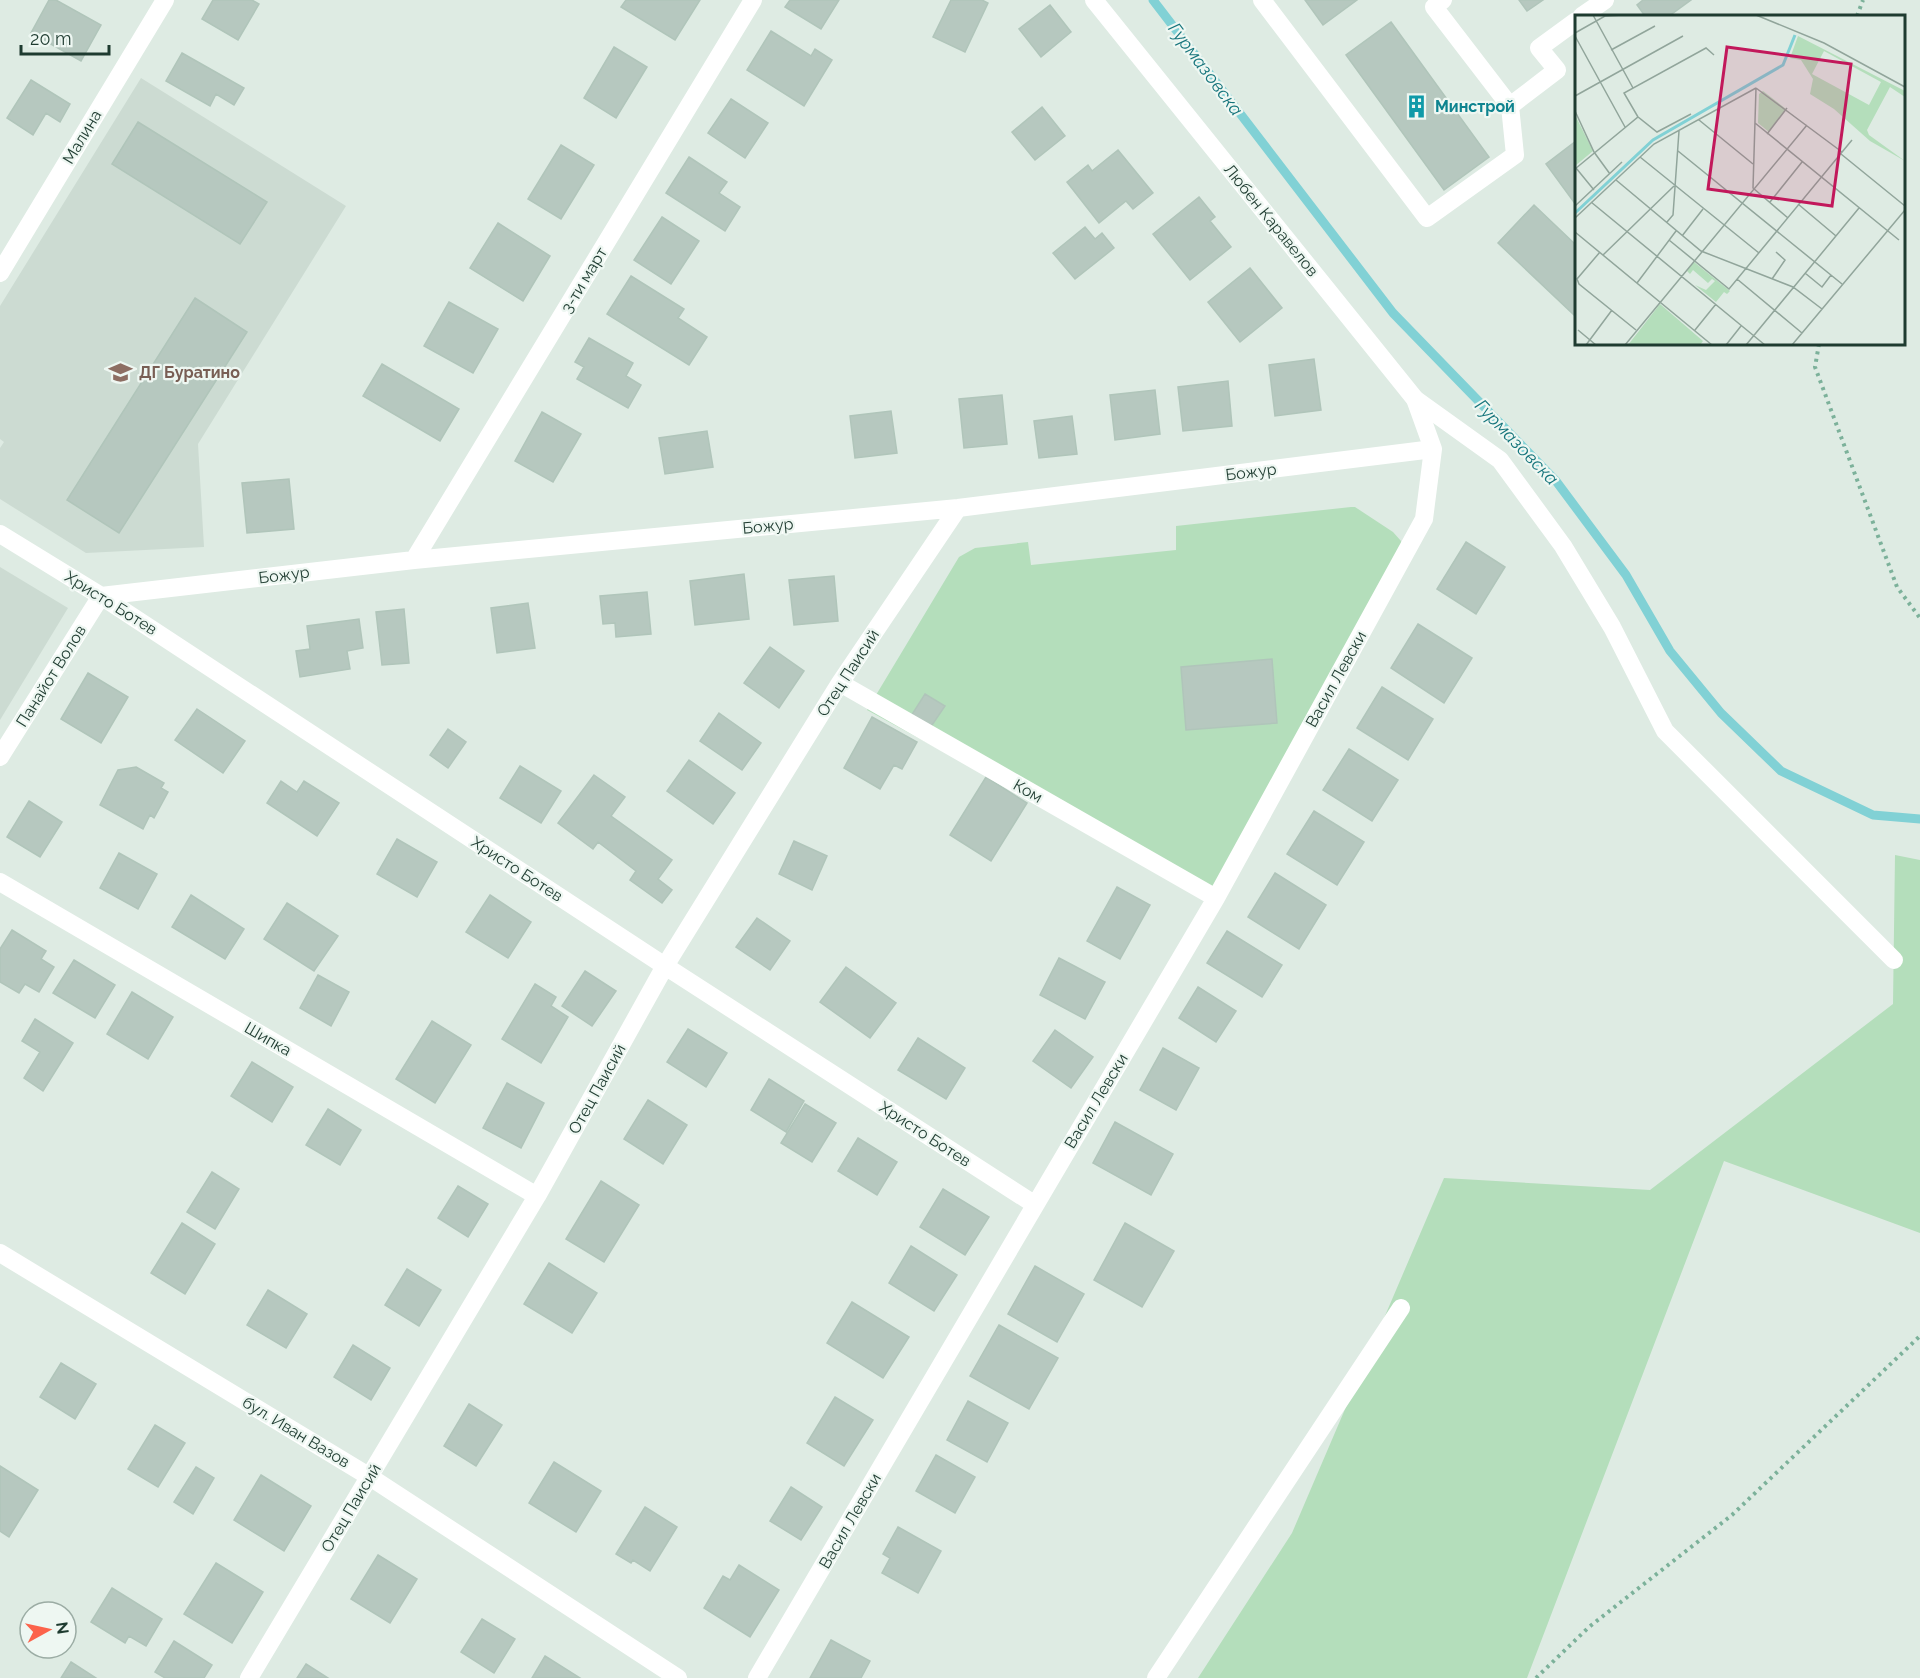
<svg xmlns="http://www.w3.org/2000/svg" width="1920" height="1678" viewBox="0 0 1920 1678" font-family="Raleway,sans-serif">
	<rect width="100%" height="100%" fill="#deebe3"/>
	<path fill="#ccdbd2" d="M141 78 346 206 198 444 204 547 86 553 0 499V448L4 442 0 439V306Z
		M0 567 68 608 0 720Z"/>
	<path fill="#b4debb" d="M1351 507H1355L1393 532 1401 541 1402 554 1210 897 867 710 959 557 975 548 1028 542 1031 565 1176 550V526Z
		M1895 855 1920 860V1233L1724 1161 1527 1678H1198L1292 1533 1444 1178 1650 1190 1893 1004Z"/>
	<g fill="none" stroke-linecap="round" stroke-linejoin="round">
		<path stroke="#81d1d5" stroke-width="9" d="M1153 0 1393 313 1556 481 1626 575 1670 651 1721 713 1781 771 1873 815 1920 819"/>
	</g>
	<path fill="#b6c8bf" stroke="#b0c5ba" stroke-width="1.5" d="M49 0H56L101 25 81 61 31 33Z
		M213 0H252L259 4 238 40 202 19Z
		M626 0H700L675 40 621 7Z
		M790 0H839L821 29 785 7Z
		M951 0H982L988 3 965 52 933 37Z
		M1305 0H1357L1323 25Z
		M1519 0H1543L1527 11Z
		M1643 0H1691L1669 16H1645L1637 5Z
		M1050 5 1071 32 1041 57 1019 29Z
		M1391 22 1489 157 1444 190 1346 55Z
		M771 31 811 56 815 49 832 60 804 106 747 70Z
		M614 47 647 67 616 118 584 98Z
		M182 53 244 88 234 105 216 94 210 106 166 81Z
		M31 80 70 104 60 122 46 113 33 135 7 118Z
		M731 99 768 123 745 158 708 133Z
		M1042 107 1065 136 1035 160 1012 132Z
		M138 122 267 202 240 244 112 164Z
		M1576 141V205L1546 164Z
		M561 145 594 165 561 219 528 199Z
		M1118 150 1153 193 1133 209 1126 201 1099 223 1067 182 1088 165 1092 171Z
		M689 157 727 182 719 193 740 207 725 231 666 193Z
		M1199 197 1215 217 1210 221 1231 247 1190 280 1153 234Z
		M1534 205 1576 245V313L1575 316 1498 243Z
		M662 217 699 241 671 284 634 260Z
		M498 223 550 256 523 301 470 268Z
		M1085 227 1095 239 1102 233 1114 248 1075 279 1053 253Z
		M1250 268 1282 308 1240 342 1208 302Z
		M631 276 684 309 678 318 707 337 689 365 607 314Z
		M195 298 247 332 119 533 67 500Z
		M449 302 498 329 473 373 424 346Z
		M589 338 633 363 626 376 641 385 628 408 577 379 584 367 575 362Z
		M1314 359 1321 410 1275 416 1269 365Z
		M382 364 459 409 440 441 363 396Z
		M1228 381 1232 426 1183 431 1178 387Z
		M1155 390 1160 434 1115 440 1110 395Z
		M1002 395 1007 444 964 448 959 399Z
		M891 411 897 453 855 458 850 416Z
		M542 412 581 434 553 482 515 461Z
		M1072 416 1077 454 1039 458 1034 421Z
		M707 431 713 467 665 474 659 438Z
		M289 479 294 529 247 533 242 483Z
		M1466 542 1505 567 1476 614 1437 589Z
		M744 574 749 619 695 625 690 581Z
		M834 576 838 621 794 625 789 580Z
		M647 592 651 634 616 637 615 623 603 624 600 596Z
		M528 603 535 648 497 653 491 608Z
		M404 609 409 663 382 665 376 612Z
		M359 619 363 648 347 651 350 669 300 677 296 651 310 649 307 626Z
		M1418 624 1472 658 1444 703 1391 668Z
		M770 647 804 671 779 708 744 683Z
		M1272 659 1277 723 1186 730 1181 667Z
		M88 673 128 697 101 743 61 719Z
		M1382 687 1433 719 1408 760 1357 728Z
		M925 694 945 706 930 728 911 716Z
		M197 709 245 741 223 773 175 740Z
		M719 713 761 743 742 770 700 741Z
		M872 717 917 742 902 769 894 765 880 789 844 768Z
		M448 729 466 742 448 768 430 755Z
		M1349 749 1398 780 1372 821 1323 790Z
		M689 760 735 793 713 824 667 791Z
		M520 766 561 791 541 823 500 798Z
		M136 767 164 783 161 788 168 792 154 818 150 815 143 829 100 805 118 770Z
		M594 775 625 797 611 816 672 860 658 879 672 890 662 903 630 880 636 871 598 842 593 849 558 823Z
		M986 777 1027 803 991 861 950 835Z
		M281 781 297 792 304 781 339 803 317 836 267 803Z
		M29 801 62 822 40 857 7 837Z
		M1314 811 1364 842 1337 885 1287 854Z
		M397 839 437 862 417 897 377 874Z
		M794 841 827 856 812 890 779 874Z
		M119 853 157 874 138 909 100 888Z
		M1275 873 1326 905 1299 949 1248 917Z
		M1117 887 1150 905 1120 959 1087 941Z
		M191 895 244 929 225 959 172 927Z
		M490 895 531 922 508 958 466 932Z
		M287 903 338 936 314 971 264 939Z
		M757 918 790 941 770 970 736 947Z
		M12 930 46 951 41 959 54 967 39 992 25 984 19 993 0 982V949Z
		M1227 931 1282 965 1262 997 1207 963Z
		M1059 958 1105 982 1085 1019 1040 995Z
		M74 960 115 985 95 1018 53 993Z
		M846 967 896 1003 870 1038 820 1002Z
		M585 971 616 991 592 1026 562 1006Z
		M318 975 349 992 331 1026 300 1008Z
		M535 984 556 997 551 1006 568 1017 541 1063 502 1039Z
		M1198 987 1236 1011 1216 1042 1179 1018Z
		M132 992 173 1017 148 1059 107 1034Z
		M35 1019 73 1043 43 1091 24 1078 40 1052 22 1041Z
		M432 1021 471 1045 435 1103 396 1079Z
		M688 1029 727 1053 706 1087 667 1062Z
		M1055 1030 1093 1057 1071 1088 1033 1061Z
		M918 1038 965 1068 946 1099 898 1070Z
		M1163 1048 1199 1068 1176 1110 1140 1090Z
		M252 1062 293 1087 272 1122 231 1096Z
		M769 1079 804 1101 786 1132 751 1110Z
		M507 1083 544 1103 521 1148 483 1128Z
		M648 1100 687 1125 663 1164 624 1139Z
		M805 1104 836 1123 812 1162 781 1143Z
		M328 1109 361 1130 340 1165 306 1145Z
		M1115 1122 1173 1154 1151 1195 1093 1163Z
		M858 1138 897 1162 877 1195 838 1171Z
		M212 1172 239 1189 215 1229 187 1212Z
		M601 1181 639 1205 604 1262 566 1239Z
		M458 1186 488 1204 468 1237 438 1218Z
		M943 1189 989 1217 965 1255 920 1227Z
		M182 1223 215 1244 185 1294 151 1273Z
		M1125 1223 1174 1251 1142 1307 1094 1280Z
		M911 1246 957 1275 934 1311 889 1283Z
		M549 1263 597 1293 572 1333 524 1304Z
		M1035 1266 1084 1294 1057 1342 1008 1314Z
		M407 1269 441 1290 419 1326 385 1305Z
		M268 1290 307 1314 286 1348 247 1325Z
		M852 1302 909 1337 883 1378 827 1343Z
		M999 1325 1058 1358 1029 1409 970 1376Z
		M353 1345 390 1368 371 1400 334 1377Z
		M61 1363 96 1384 75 1419 40 1397Z
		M835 1397 873 1420 844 1466 807 1443Z
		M968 1401 1008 1423 987 1462 947 1440Z
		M469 1404 502 1425 476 1466 444 1446Z
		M155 1425 185 1443 158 1487 128 1469Z
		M936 1455 975 1477 955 1513 916 1491Z
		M554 1462 601 1491 576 1532 529 1503Z
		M0 1466 38 1490 9 1537 0 1531Z
		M196 1467 214 1478 193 1514 174 1502Z
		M261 1475 311 1506 284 1551 234 1520Z
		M791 1487 822 1507 801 1540 770 1521Z
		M645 1507 677 1527 650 1571 633 1560 631 1563 616 1554Z
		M898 1527 941 1551 918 1593 882 1573 890 1558 883 1554Z
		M378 1555 417 1579 390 1623 351 1599Z
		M216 1563 263 1592 232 1643 184 1614Z
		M739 1565 779 1590 750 1637 704 1608 723 1576 730 1580Z
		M112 1588 162 1619 146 1646 129 1636 125 1643 91 1622Z
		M482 1619 515 1639 494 1673 461 1652Z
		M831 1640 870 1661 861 1678H810Z
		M174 1641 212 1665 204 1678H165L155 1672Z
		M545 1656 580 1678H532Z
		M71 1662 96 1678H61Z
		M306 1664 328 1678H297Z"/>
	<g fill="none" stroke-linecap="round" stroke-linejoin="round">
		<path stroke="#7cb19a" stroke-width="4" stroke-dasharray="3 4.5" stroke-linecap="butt" d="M1857 16 1863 0
			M1819 344 1815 367 1897 587 1920 618
			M1536 1678 1589 1627 1732 1515 1920 1336"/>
		<path stroke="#fff" stroke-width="18" d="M1262 0 1427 218 1515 155 1510 106 1434 7 1443 0
			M1582 16 1605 0
			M1510 106 1557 70 1539 48 1576 21
			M1415 399 1500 460 1563 546 1612 627 1665 731 1894 960
			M1156 1678 1401 1308"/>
		<path stroke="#fff" stroke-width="18" d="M0 273 165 0
			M0 534 101 596 665 966 1034 1204
			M414 560 753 0
			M840 683 1216 898
			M0 757 101 596 414 560 958 508 1433 449
			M0 882 537 1196
			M0 1253 370 1477 678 1678
			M249 1678 537 1196 665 966 840 683 958 508
			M757 1678 1216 898 1424 519 1433 449 1415 399 1094 0"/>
	</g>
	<defs>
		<symbol id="building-bare" viewBox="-9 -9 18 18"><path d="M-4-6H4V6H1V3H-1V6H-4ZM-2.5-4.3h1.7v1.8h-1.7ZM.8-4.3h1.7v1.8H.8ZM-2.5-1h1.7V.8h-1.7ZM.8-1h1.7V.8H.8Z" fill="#0f9aa8" stroke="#eef7f2" stroke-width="2.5" paint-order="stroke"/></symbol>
		<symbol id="school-bare" viewBox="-9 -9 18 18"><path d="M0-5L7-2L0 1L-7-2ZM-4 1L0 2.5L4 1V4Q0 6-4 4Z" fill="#8d6e63" stroke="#eef7f2" stroke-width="2.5" paint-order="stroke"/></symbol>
	</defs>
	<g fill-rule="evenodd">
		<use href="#building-bare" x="1400" y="90" width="33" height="33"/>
		<use href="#school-bare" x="104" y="356" width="33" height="33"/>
	</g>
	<g text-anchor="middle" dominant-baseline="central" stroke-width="4.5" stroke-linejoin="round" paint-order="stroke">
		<g font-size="16" font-weight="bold" fill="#0d838f" stroke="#eef7f2" text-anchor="start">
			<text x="1435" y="106">Минстрой</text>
		</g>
		<g font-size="16" fill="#1e3b30" stroke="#eef7f2">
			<text transform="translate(82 137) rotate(-59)">Малина</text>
			<text transform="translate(1271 220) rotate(51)">Любен Каравелов</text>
			<text transform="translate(584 280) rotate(-59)">3-ти март</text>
			<text transform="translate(1251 472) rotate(-7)">Божур</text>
			<text transform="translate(768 526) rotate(-5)">Божур</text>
			<text transform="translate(284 575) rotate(-7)">Божур</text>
			<text transform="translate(111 603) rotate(32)">Христо Ботев</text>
			<text transform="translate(848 673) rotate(-57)">Отец Паисий</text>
			<text transform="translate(51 676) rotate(-58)">Панайот Волов</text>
			<text transform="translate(1336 679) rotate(-61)">Васил Левски</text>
			<text transform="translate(1028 791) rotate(30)">Ком</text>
			<text transform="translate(517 869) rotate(33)">Христо Ботев</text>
			<text transform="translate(268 1039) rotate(30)">Шипка</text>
			<text transform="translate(597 1089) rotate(-61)">Отец Паисий</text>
			<text transform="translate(1096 1101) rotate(-59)">Васил Левски</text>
			<text transform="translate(925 1134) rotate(33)">Христо Ботев</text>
			<text transform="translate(296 1432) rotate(31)">бул. Иван Вазов</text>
			<text transform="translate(351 1508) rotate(-59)">Отец Паисий</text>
			<text transform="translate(850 1521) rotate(-60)">Васил Левски</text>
		</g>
		<g font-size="16" font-weight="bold" fill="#785e54" stroke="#eef7f2" text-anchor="start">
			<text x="139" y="372">ДГ Буратино</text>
		</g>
		<g font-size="18" font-style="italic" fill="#15747b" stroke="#eef7f2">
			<text transform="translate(1206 69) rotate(53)">Гурмазовска</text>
			<text transform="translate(1517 442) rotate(46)">Гурмазовска</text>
		</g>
	</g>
	<g transform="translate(1575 15)">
		<rect width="330" height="330" fill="#deebe3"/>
		<path d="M223 21 330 76V82L315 72 292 115 294 120 330 146 295 126 259 94 235 79 238 64 226 45 215 43ZM249 36 306 67 294 90 237 59ZM188 76 211 94 194 117 183 108 184 79ZM0 100 18 136 0 151Z" fill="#b4debb" fill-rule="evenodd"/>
		<path d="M119 247 155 276 152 279 149 277 141 287 120 270 131 275 140 266 137 264 133 268 118 255 115 259 112 256ZM85 289 128 326 125 330H53Z" fill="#b4debb"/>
		<path fill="none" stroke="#81d1d5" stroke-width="3" d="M0 198 78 125 208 50 220 20"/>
		<path fill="none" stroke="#91a59b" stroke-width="1.5" d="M18 0 58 73M181 0 249 28 330 72M0 18 30 1 48 0M0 21 50 112M36 35 80 11M181 73 178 173 213 203M181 73 267 137M0 81 108 21M0 96 19 137 35 159M63 102 49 78 131 33 139 40M124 105 178 149M180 108 324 225M192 119 212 93M103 136 267 269M266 139 330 191M65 142 184 238M1 153 19 175M0 154 63 102 82 117 116 99M41 165 126 236 218 272 247 294M16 187 190 330M195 187 227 147M223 189 261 221M0 191 47 147M0 203 79 129 181 73M92 207 98 200 104 116M0 217 137 330M107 221 128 194M94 225 154 274 277 125M25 237 2 264 4 269 61 315M28 240 99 171M230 258 247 272 256 260M162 264 227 318M197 264 210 245 201 237M62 268 101 216M3 315 21 330M120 315 141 289M11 330 37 295M50 330 232 110M151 330 166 311M171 330 284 193M217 330 330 195"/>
		<path fill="#c2185b" fill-opacity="0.15" stroke="#c2185b" stroke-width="3" d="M152 32 276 49 257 191 133 174Z"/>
		<rect width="330" height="330" fill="none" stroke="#1e3b30" stroke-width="3"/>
	</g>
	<g transform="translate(48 1630) rotate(82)"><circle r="28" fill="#eef7f2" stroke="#9baca4" stroke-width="1.5"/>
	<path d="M0-4.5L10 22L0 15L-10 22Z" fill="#fc634b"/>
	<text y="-9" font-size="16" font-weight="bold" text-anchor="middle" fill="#1e3b30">N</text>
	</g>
	<path d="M21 45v9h88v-9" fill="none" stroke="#1e3b30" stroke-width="3"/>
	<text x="30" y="45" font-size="18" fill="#1e3b30" stroke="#eef7f2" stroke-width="4.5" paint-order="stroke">20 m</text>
</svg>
